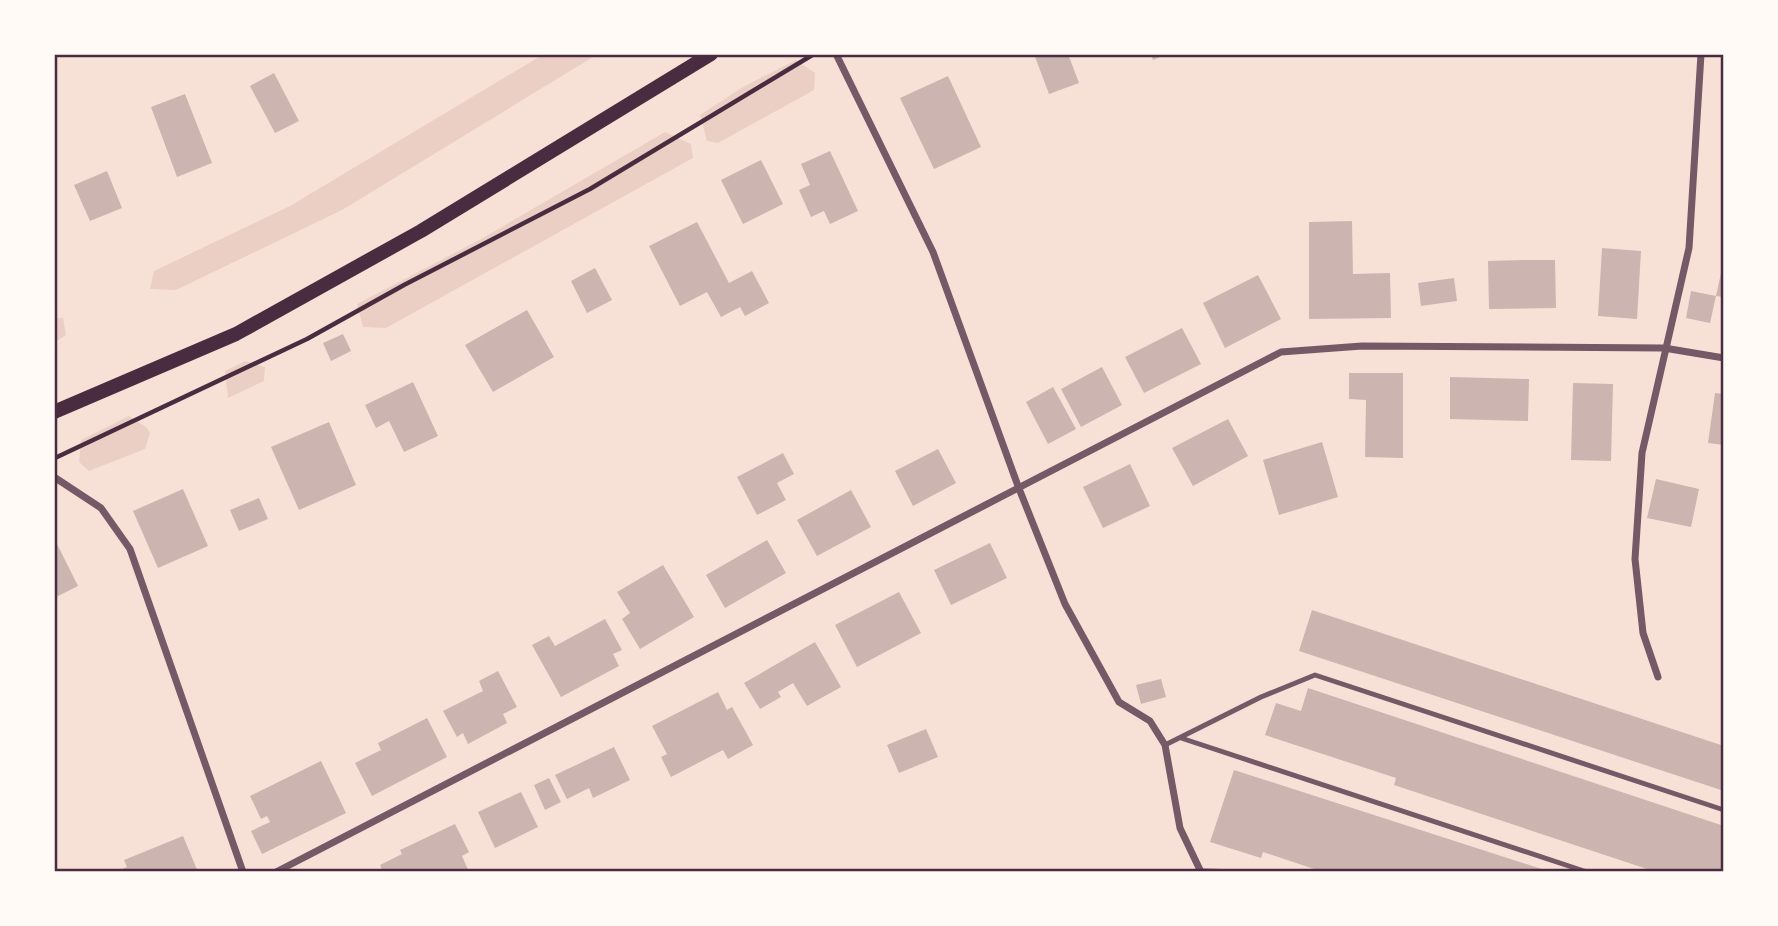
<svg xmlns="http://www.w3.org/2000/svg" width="1778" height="926" viewBox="0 0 1778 926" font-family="'Source Serif 4',serif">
	<rect width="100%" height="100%" fill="#f7e1d7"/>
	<path fill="#ebcfc5" d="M544 54H598L342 210 176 290 150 289 154 271 290 206Z
		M796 60 815 73 814 90 718 143 707 141 700 115 743 87Z
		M665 132 691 144 693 158 386 328 363 327 357 304 481 239Z
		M54 318H63L66 335 54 343Z
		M245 361 265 367 264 381 228 398 225 371Z
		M129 416 146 427 150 433 145 449 89 471 79 462 81 440Z"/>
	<path fill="#ccb4b1" d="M1034 54H1068L1079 83 1049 94Z
		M1151 54H1167L1153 60Z
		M274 73 299 121 275 133 250 86Z
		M948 76 981 147 934 169 900 98Z
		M185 94 212 163 177 177 151 107Z
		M830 151 858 211 830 224 824 211 811 217 799 190 810 185 801 164Z
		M761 160 783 204 743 224 721 180Z
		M107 171 122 208 90 221 74 185Z
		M1352 221 1353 274 1390 273 1391 318 1309 319V222Z
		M697 222 729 283 752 271 769 303 745 316 740 307 721 317 707 292 680 306 649 246Z
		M1602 248 1641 251 1637 319 1598 316Z
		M1522 260H1555L1556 308 1489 309 1488 261Z
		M595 268 612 300 587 313 571 281Z
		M1721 273H1724V297L1716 296Z
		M1258 275 1281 319 1225 348 1203 303Z
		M1454 278 1457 301 1421 306 1418 283Z
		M1691 291 1716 296 1710 323 1686 318Z
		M527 310 554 357 493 392 465 345Z
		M1182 328 1201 364 1144 393 1125 357Z
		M343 334 351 351 331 361 323 343Z
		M1102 367 1122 405 1081 427 1061 389Z
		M1349 373H1403V458L1365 457 1366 400 1349 399Z
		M1450 377 1529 379 1528 421 1450 419Z
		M413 382 438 436 404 452 389 421 376 428 365 405Z
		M1573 383 1613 384 1611 461 1571 460Z
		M1053 387 1076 429 1048 444 1026 402Z
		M1715 393 1724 394V445L1708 443Z
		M1228 419 1248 456 1193 486 1172 448Z
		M329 422 356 485 299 510 271 447Z
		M1322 442 1338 497 1279 515 1263 460Z
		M938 449 956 483 913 506 895 471Z
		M783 453 794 474 777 483 786 500 757 515 737 477Z
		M1130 464 1150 506 1103 528 1083 487Z
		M1656 479 1699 489 1691 527 1647 518Z
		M183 489 208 546 158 568 133 511Z
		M851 490 871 527 817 556 797 520Z
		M259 498 268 519 239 531 230 510Z
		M54 538 78 586 54 598Z
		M767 540 786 573 725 608 706 575Z
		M990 543 1007 578 951 605 934 570Z
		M663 565 694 617 640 649 622 619 630 613 617 592Z
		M899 592 921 633 857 667 835 625Z
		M1312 610 1724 746V791L1299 651Z
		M605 619 622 650 613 654 619 666 561 697 532 645 549 636 555 646Z
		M815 642 841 687 807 706 793 683 778 692 781 697 760 709 744 683Z
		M498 671 517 707 503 714 507 723 468 744 463 733 457 737 443 711 483 691 479 681Z
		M1161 679 1166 697 1141 704 1136 685Z
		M1308 688 1724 826V872H1656L1394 785 1396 778 1265 735 1276 703 1301 711Z
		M718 692 727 710 732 707 753 745 728 759 723 750 671 777 661 757 667 754 652 726Z
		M427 718 447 757 372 796 355 763 381 750 378 743Z
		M926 729 938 757 899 773 887 745Z
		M614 747 630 780 593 798 589 788 567 799 555 775Z
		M321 761 346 813 262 854 251 831 270 822 267 816 261 819 250 796Z
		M1234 770 1548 871V872H1323L1263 852 1261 858 1210 842Z
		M549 778 561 802 545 810 534 785Z
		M521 792 538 827 495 848 478 812Z
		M455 824 469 852 462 856 469 872H383L380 865 402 854 400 850Z
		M183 836 198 872H116L127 867 124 860Z"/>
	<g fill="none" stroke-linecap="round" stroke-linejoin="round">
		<path stroke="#4a2c40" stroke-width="4.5" d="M55 458 307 339 404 285 590 189 814 54"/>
		<path stroke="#755966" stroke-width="5" d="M1181 738 1587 872
			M1165 745 1261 697 1315 675 1724 810
			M1200 871 1243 872"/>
		<path stroke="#755966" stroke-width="7" d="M836 54 933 252 1018 486 1065 604 1119 702 1150 721 1165 745 1180 828 1201 872
			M54 477 101 508 130 549 243 872
			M1658 677 1643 633 1635 559 1642 453 1689 248 1701 54
			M276 872 1281 352 1362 346 1664 348 1724 358"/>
		<path stroke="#4a2c40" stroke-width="14" d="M54 412 236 334 421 231 711 54"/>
	</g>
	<rect width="1778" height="926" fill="none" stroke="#fffaf5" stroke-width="112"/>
	<rect x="56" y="56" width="1666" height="814" fill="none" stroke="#4a2c40" stroke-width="2.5"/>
</svg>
